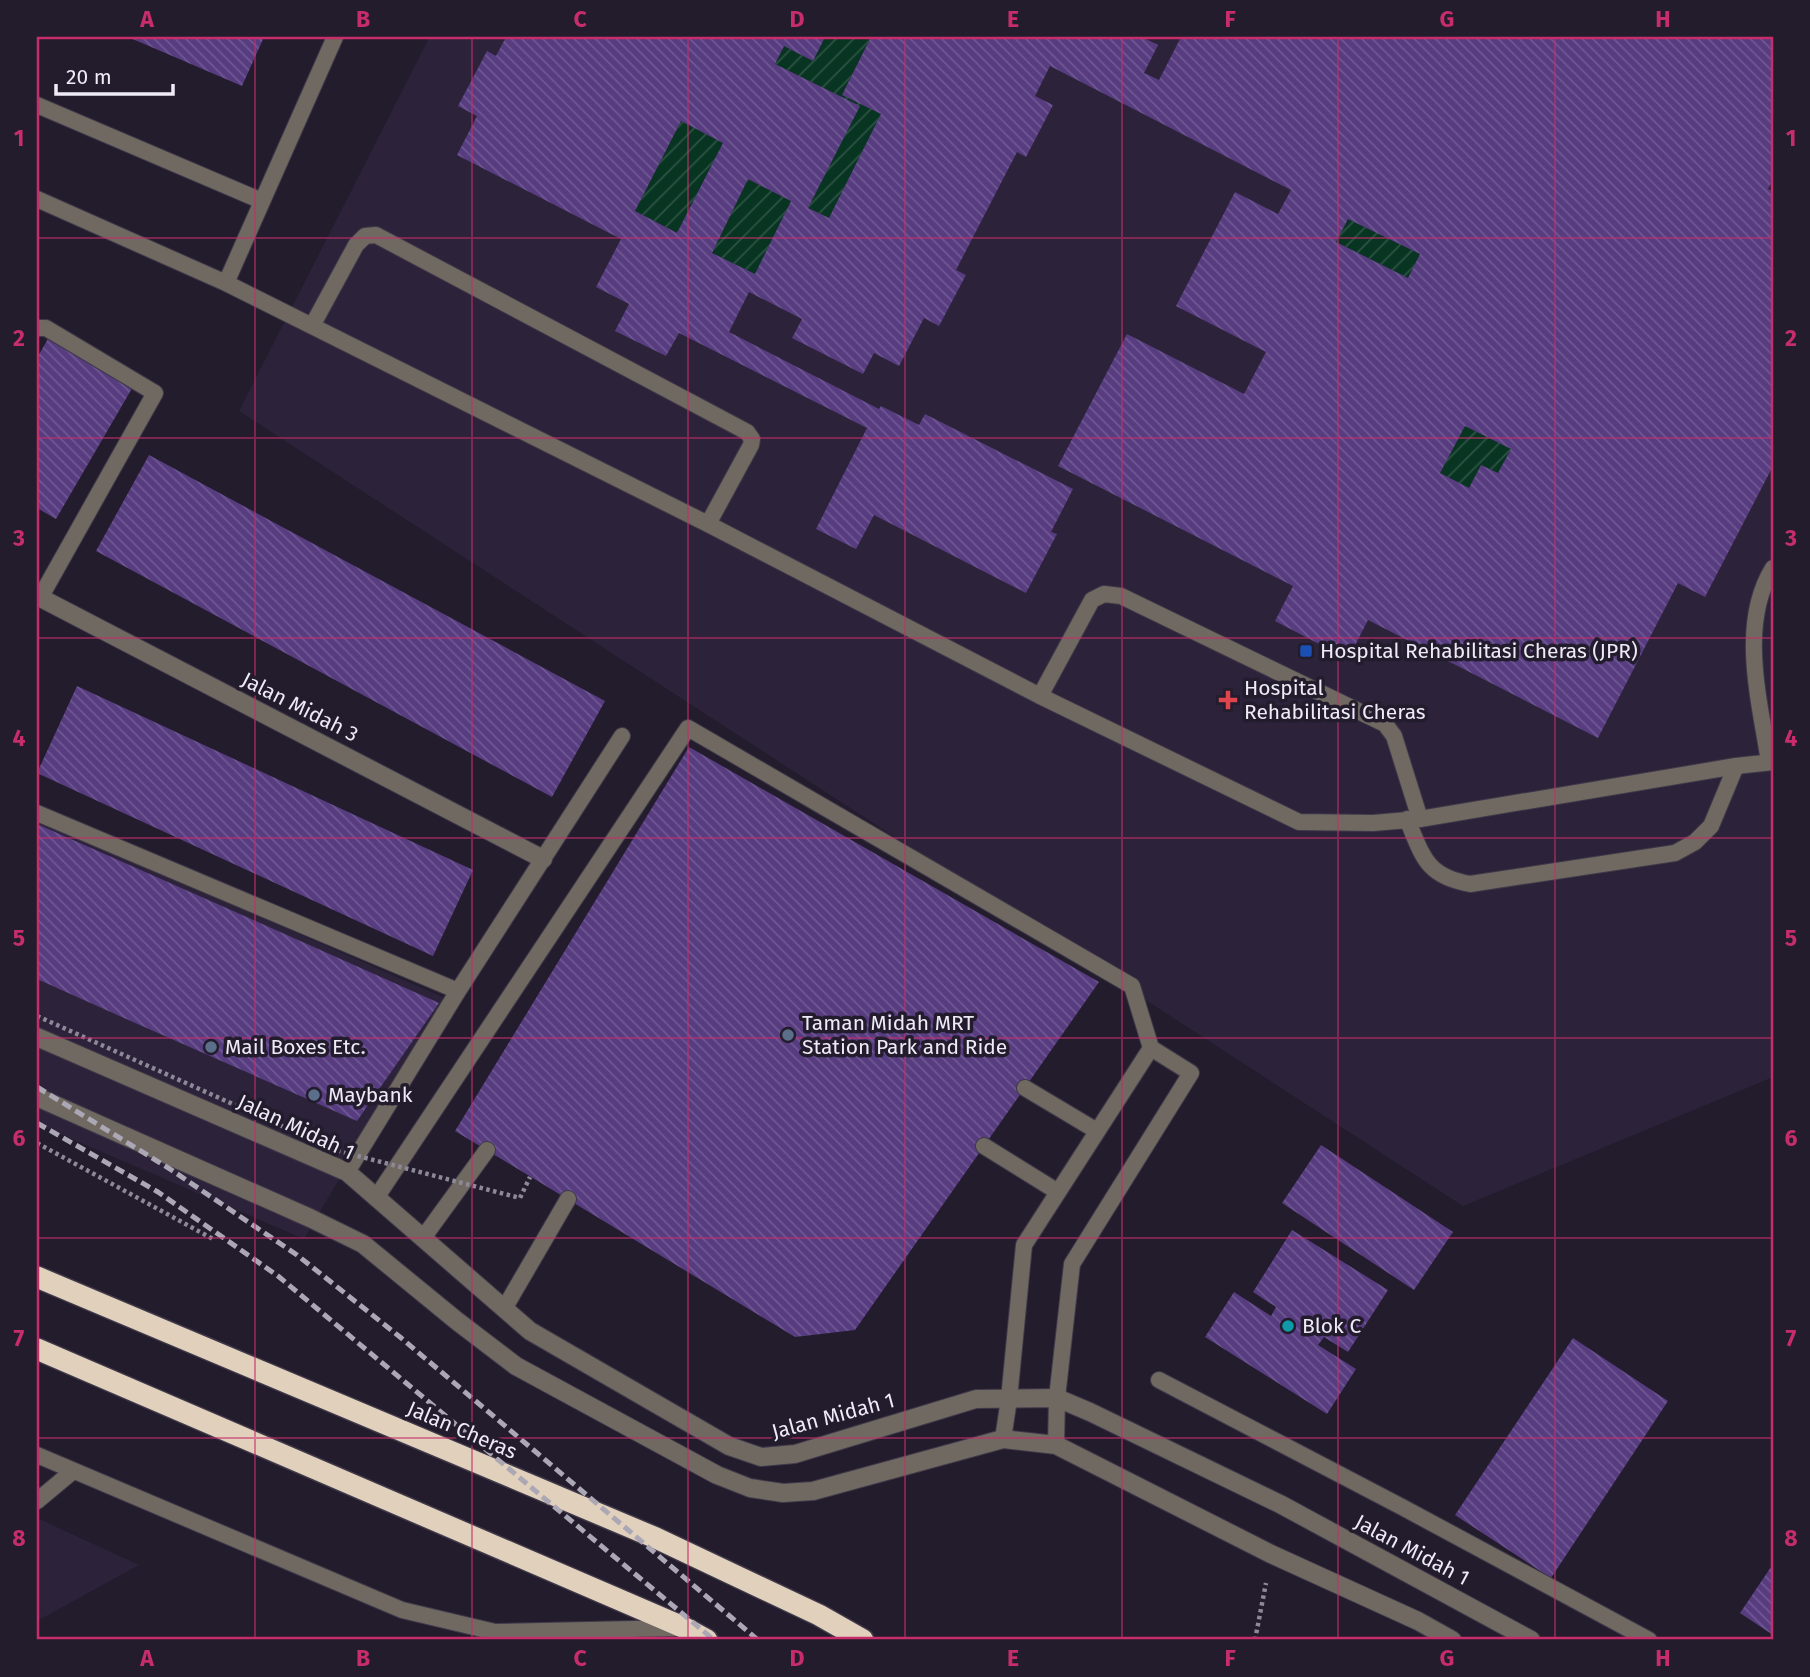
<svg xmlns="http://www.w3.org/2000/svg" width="1810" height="1677" viewBox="0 0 1810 1677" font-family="'Fira Sans',sans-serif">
	<defs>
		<pattern id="garden-furrows" width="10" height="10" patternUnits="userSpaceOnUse" patternTransform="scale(1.75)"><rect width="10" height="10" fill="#083522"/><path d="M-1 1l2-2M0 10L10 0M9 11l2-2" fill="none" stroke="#2c5243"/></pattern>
		<pattern id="building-back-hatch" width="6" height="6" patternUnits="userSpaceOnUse" patternTransform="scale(1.75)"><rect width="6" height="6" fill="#573c80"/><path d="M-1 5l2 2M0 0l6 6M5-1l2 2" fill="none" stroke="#6f5893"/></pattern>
	</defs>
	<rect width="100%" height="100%" fill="#221c2d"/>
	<path fill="#2c233a" d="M429 37H1773V1077L1463 1206 239 411 423 50Z
		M37 819 445 998 304 1239 37 1124Z
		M37 1518 139 1565 37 1621Z"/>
	<path fill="url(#garden-furrows)" d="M825 37H871L842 94 881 114 829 218 808 208 859 106 775 64 784 46 813 61Z
		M681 121 723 143 677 233 635 211Z
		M748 179 791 201 755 274 712 253Z
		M1348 219 1420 254 1408 278 1336 242Z
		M1465 426 1511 449 1498 473 1481 465 1469 488 1440 473Z"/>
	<path fill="url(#building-back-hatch)" fill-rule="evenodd" d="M128 37H264L242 86Z
		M506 37H825L813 61 784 46 775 64 860 106 808 208 829 218 881 114 842 95 871 37H1142L1158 45 1144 73 1159 80 1181 37H1773V180L1768 189 1773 192V466L1705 597 1678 583 1598 738 1368 620 1348 659 1275 621 1293 586 1058 466 1127 334 1244 394 1266 352 1176 306 1235 192 1278 214 1291 190 1050 66 1035 96 1053 105 1026 157 1017 152 956 270 966 275 939 326 924 318 899 366 874 353 863 374 792 338 802 319 749 292 729 332 879 409 881 406 919 425 925 414 1073 489 1051 532 1057 534 1026 593 874 515 856 549 816 529 867 428 679 333 666 356 615 331 629 304 596 287 621 239 457 155 477 116 458 106 487 51 496 56ZM681 121 723 143 677 233 635 211ZM748 179 791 201 755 274 712 253ZM1348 219 1420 254 1408 278 1336 242ZM1465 426 1511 449 1498 473 1481 465 1469 488 1440 473Z
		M49 337 134 385 56 519 37 508V358Z
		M149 455 605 701 552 797 96 551Z
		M77 686 473 870 433 956 37 773Z
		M689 747 1099 982 855 1330 795 1337 455 1131Z
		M37 824 249 918 439 1003 357 1121 124 1018 37 979Z
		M1321 1145 1453 1232 1414 1290 1282 1203Z
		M1292 1230 1388 1290 1348 1352 1324 1337 1318 1345 1356 1369 1327 1414 1205 1337 1234 1292 1271 1316 1276 1307 1253 1292Z
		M1573 1338 1668 1401 1551 1578 1455 1515Z
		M1773 1564V1635L1740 1613Z"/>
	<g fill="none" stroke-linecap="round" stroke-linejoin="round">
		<defs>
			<path id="lane" d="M335 37 226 283 708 524 1040 696 1299 822 1373 823 1420 819 1736 766 1773 762
				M37 105 262 201
				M37 199 226 283
				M312 326 356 245 365 236 376 235 747 432 752 439 751 445 708 524
				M37 328H46L155 393 40 598
				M1040 696 1092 600 1104 594 1121 596 1385 724 1394 736 1420 819
				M1769 762C1760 702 1738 624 1773 568
				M37 813 458 991
				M1407 819C1423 857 1426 876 1470 884L1675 853 1695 842 1711 826 1736 766
				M1025 1088 1097 1131
				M984 1146 1058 1192
				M347 1172 458 991 622 736
				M376 1198 688 728 1132 986 1151 1048
				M423 1238 487 1150
				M504 1309 568 1199
				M1159 1380 1402 1507 1649 1640
				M1003 1439 1009 1399 1024 1245 1151 1048 1191 1073 1072 1264 1057 1398 1056 1445
				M37 1455 402 1610 495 1632 679 1628
				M37 1501 73 1471"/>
			<path id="street" d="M37 596 543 859
				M37 1037 347 1172 530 1331 729 1446 761 1457 795 1454 976 1399 1057 1398 1090 1412 1280 1504 1531 1640
				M37 1097 310 1218 363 1244 457 1321 516 1366 717 1475 750 1488 783 1493 813 1491 1003 1439 1056 1445 1271 1554 1418 1621 1452 1640"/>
			<path id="highway" d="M37 1277 656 1538 819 1615 863 1640
				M37 1349 685 1628 707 1640"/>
		</defs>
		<use href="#lane" stroke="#3f3949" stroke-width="18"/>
		<use href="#street" stroke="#3f3949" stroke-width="20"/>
		<use href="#highway" stroke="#3f3949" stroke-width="24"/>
		<path stroke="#8e8998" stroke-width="4.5" stroke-dasharray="3.5 3.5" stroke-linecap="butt" d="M37 1143 213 1239
			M1255 1640 1266 1583"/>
		<use href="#lane" stroke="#6f6961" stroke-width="16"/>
		<use href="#street" stroke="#6f6961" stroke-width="18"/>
		<use href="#highway" stroke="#e1d1bc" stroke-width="21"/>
		<path stroke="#aca7b5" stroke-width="5" stroke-dasharray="10 5" stroke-linecap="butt" d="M37 1087 170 1169 297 1255 400 1337 758 1640
			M37 1123 158 1192 278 1276 714 1640"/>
		<path stroke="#8e8998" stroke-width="4.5" stroke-dasharray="3.5 3.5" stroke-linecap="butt" d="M37 1016 335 1150 520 1198 530 1177"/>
	</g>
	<path fill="none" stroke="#c62d6a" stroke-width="2" stroke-opacity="0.55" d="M255 37V1640M472 37V1640M688 37V1640M905 37V1640M1122 37V1640M1338 37V1640M1555 37V1640M37 238H1773M37 438H1773M37 638H1773M37 838H1773M37 1038H1773M37 1238H1773M37 1438H1773"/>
	<rect fill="#1a4fb4" stroke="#221c2d" stroke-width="2.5" x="1299" y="644" width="14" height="14" rx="3.5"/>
	<path fill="#e0444e" stroke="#221c2d" stroke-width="2.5" d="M1224.5 689.5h7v7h7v7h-7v7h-7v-7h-7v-7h7z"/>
	<g fill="#5c6f8a" stroke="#221c2d" stroke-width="2.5">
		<circle cx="788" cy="1035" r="7"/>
		<circle cx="211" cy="1047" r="7"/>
		<circle cx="314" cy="1095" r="7"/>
	</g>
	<circle fill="#0f9aa8" stroke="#221c2d" stroke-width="2.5" cx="1288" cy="1326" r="7"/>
	<g text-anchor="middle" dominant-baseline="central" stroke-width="7" stroke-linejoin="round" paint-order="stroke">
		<g font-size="21" fill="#eeeaf6" stroke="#221c2d" text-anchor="start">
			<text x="1320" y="651">Hospital Rehabilitasi Cheras (JPR)</text>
			<text x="1244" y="688">Hospital<tspan x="1244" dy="24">Rehabilitasi Cheras</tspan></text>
			<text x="802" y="1023">Taman Midah MRT<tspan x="802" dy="24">Station Park and Ride</tspan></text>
			<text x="225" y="1047">Mail Boxes Etc.</text>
			<text x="328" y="1095">Maybank</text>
			<text x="1302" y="1326">Blok C</text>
		</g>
		<g font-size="21" fill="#eeeaf6" stroke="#221c2d">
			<text transform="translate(300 707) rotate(27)">Jalan Midah 3</text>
			<text transform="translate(296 1127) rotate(25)">Jalan Midah 1</text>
			<text transform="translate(833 1416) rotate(-15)">Jalan Midah 1</text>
			<text transform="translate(462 1430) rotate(23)">Jalan Cheras</text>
			<text transform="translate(1412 1550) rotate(28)">Jalan Midah 1</text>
		</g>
	</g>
	<rect width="1810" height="1677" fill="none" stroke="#221c2d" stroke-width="77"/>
	<path d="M56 84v10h117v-10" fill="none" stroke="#eeeaf6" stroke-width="3.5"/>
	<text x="66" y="84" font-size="21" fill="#eeeaf6" stroke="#221c2d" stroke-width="5" paint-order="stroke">20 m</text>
	<rect x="38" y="38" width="1734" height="1600" fill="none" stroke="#c62d6a" stroke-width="2.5"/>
	<g font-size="23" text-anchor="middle" font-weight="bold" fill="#c62d6a">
		<text x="147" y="27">A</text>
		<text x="363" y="27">B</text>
		<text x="580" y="27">C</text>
		<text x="797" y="27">D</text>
		<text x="1013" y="27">E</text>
		<text x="1230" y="27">F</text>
		<text x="1447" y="27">G</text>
		<text x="1663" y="27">H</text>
		<text x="19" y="146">1</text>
		<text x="1791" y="146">1</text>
		<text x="19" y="346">2</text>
		<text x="1791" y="346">2</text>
		<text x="19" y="546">3</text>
		<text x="1791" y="546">3</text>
		<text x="19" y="746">4</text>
		<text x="1791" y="746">4</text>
		<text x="19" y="946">5</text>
		<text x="1791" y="946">5</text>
		<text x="19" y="1146">6</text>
		<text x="1791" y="1146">6</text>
		<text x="19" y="1346">7</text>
		<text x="1791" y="1346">7</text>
		<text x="19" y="1546">8</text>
		<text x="1791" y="1546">8</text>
		<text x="147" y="1666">A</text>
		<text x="363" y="1666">B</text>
		<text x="580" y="1666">C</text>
		<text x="797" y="1666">D</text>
		<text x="1013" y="1666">E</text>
		<text x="1230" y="1666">F</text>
		<text x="1447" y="1666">G</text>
		<text x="1663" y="1666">H</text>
	</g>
</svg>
